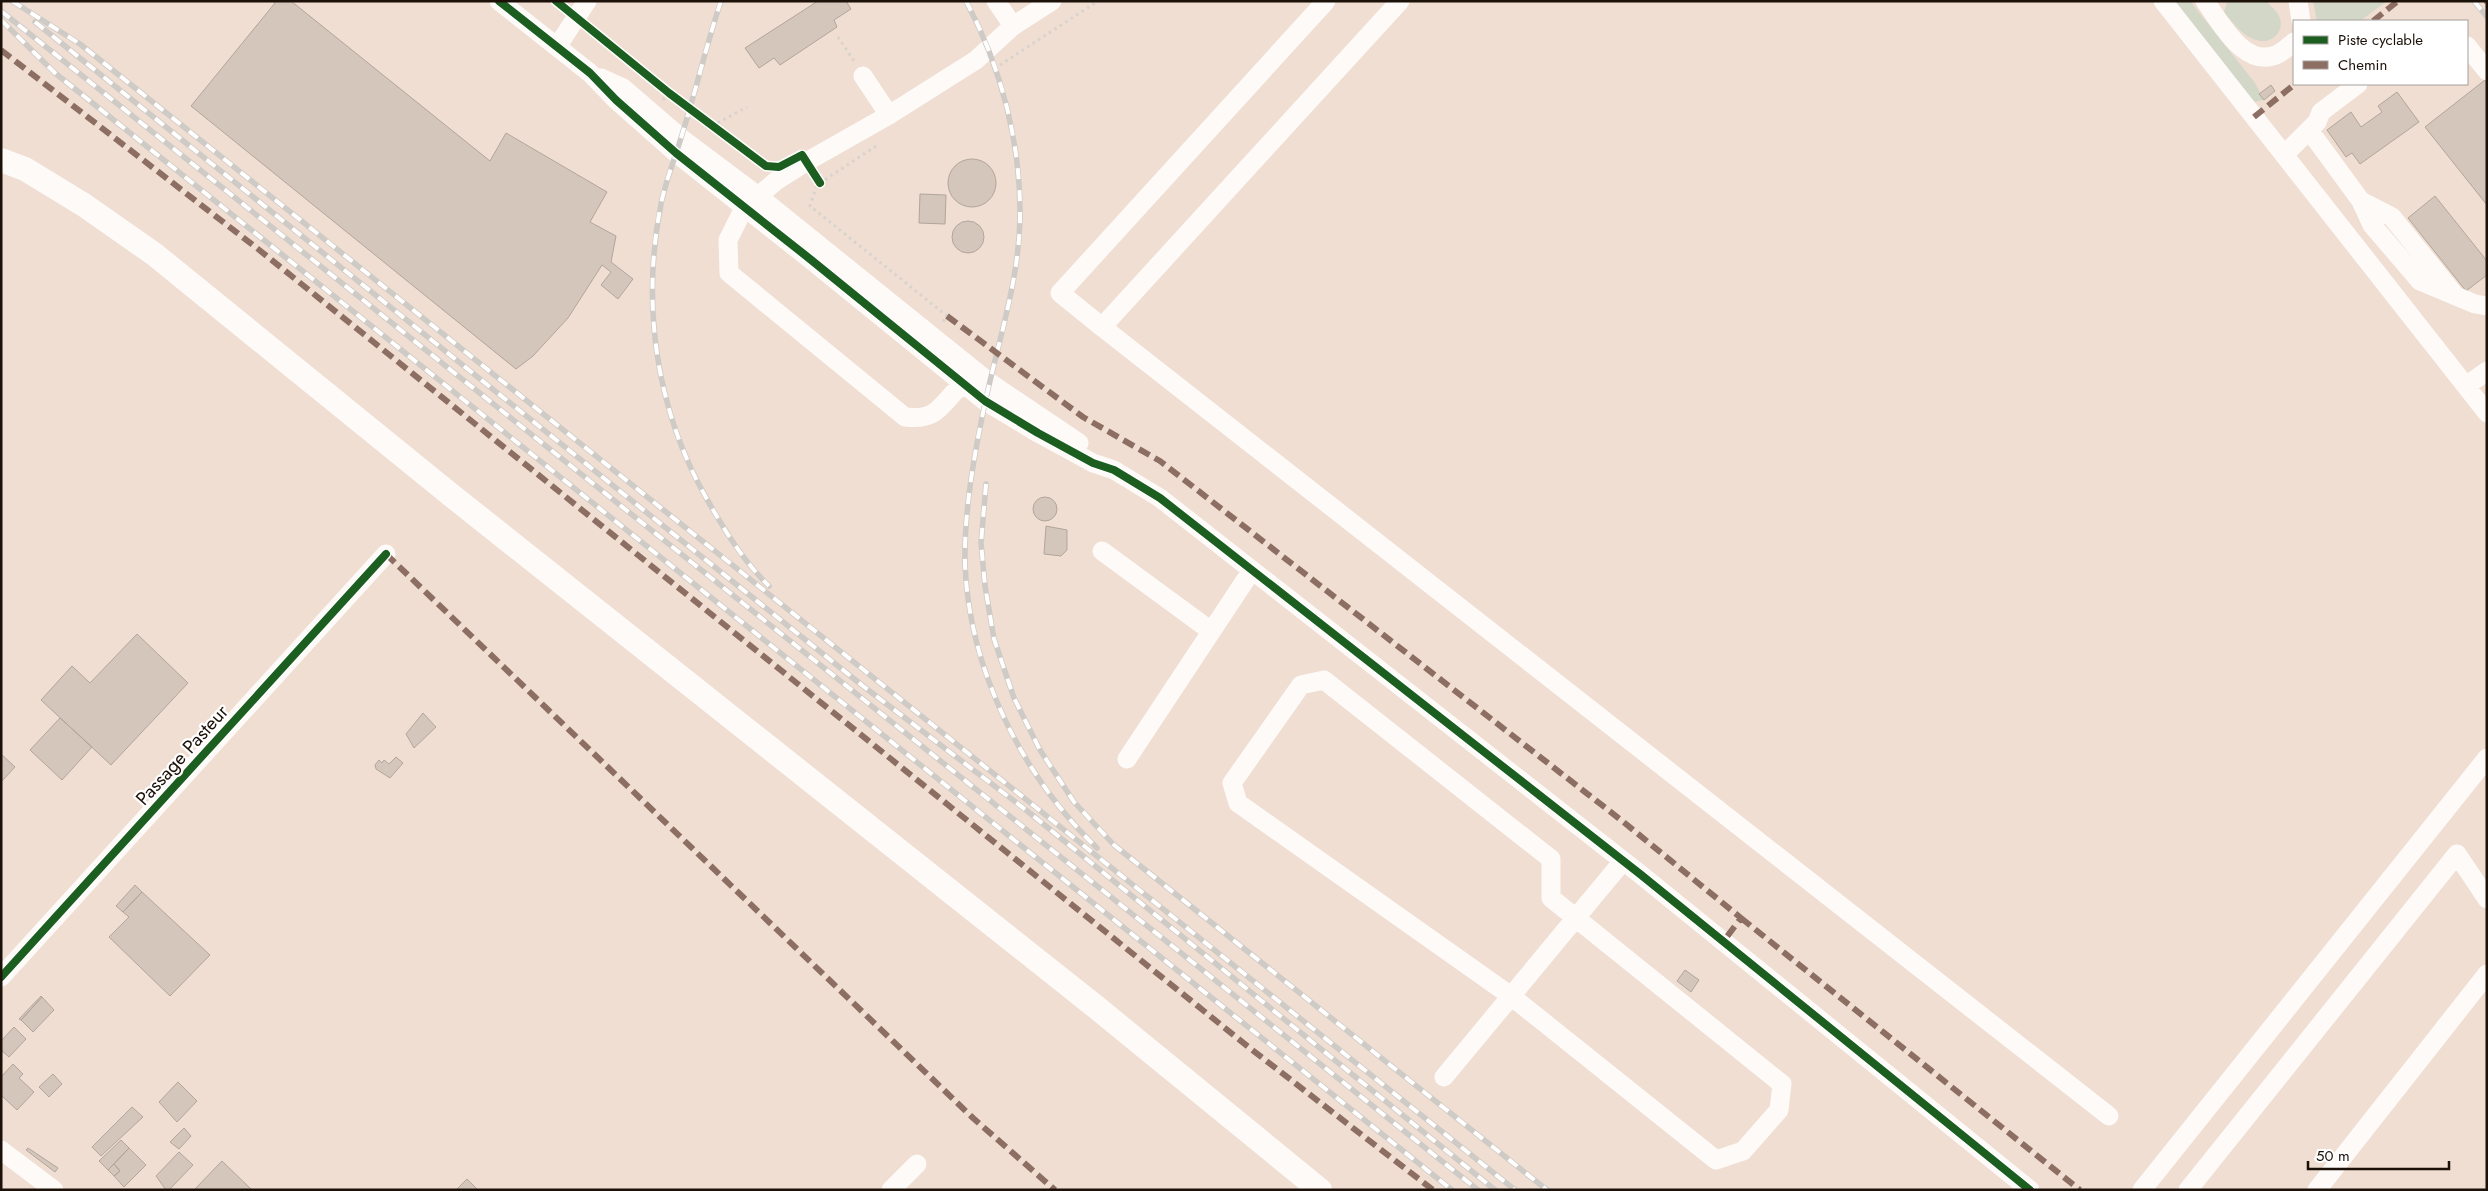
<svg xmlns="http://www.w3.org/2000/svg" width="2488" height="1191" viewBox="0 0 2488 1191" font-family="Jost,sans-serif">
	<rect width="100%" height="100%" fill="#efded1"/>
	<path fill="#d2d7c7" d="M2175 1H2190L2255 83 2264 100 2254 102Z
		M2227 1H2267C2270 6 2277 11 2279 16 2286 32 2271 45 2256 40 2243 37 2233 22 2224 13Z
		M2313 1H2387L2360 21H2317Z"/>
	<path fill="#d4c6bb" stroke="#b2a59b" d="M272 1H291L490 161 506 133 607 192 590 222 616 236 611 262 633 279 618 299 601 285 611 272 602 265 568 318 533 356 516 369 191 106 275 3Z
		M818 1H846L851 9 834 20 837 27 780 65 774 58 759 68 745 48Z
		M2485 80 2487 83V205L2425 127Z
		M2271 85 2275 91 2264 100 2259 94Z
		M2397 92 2419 122 2360 164 2352 153 2346 157 2327 130 2351 112 2361 127 2382 112 2378 106Z
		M948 183a24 24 0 1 1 48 0a24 24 0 1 1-48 0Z
		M920 194 946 195 945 224 919 223Z
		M2435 196 2487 261V275L2466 291 2408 218Z
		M952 237a16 16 0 1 1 32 0a16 16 0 1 1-32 0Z
		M1033 509a12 12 0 1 1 24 0a12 12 0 1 1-24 0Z
		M1046 526 1067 530V550L1061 556 1044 554Z
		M137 634 188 683 111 765 41 700 72 666 90 683Z
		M423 713 436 727 414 748 406 734Z
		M60 718 92 747 62 780 30 750Z
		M1 754 15 767 1 782Z
		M396 757 403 763 390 778 376 769 375 765 379 760 382 763 384 760 389 764Z
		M135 885 142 892 123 912 116 906Z
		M142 892 210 955 170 996 109 937 129 917 123 912Z
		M1685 970 1699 980 1691 992 1677 981Z
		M41 996 42 997 21 1020 19 1019Z
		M42 997 54 1010 33 1032 21 1020Z
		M14 1027 26 1039 9 1057 1 1050V1041Z
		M13 1064 23 1074 19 1078 34 1092 17 1110 1 1095V1077Z
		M53 1074 62 1084 49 1097 39 1087Z
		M178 1082 197 1101 177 1122 159 1102Z
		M132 1107 143 1117 101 1156 92 1147Z
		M184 1128 191 1136 179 1149 170 1142Z
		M121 1140 129 1148 108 1170 99 1161Z
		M28 1148 58 1168 55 1172 26 1150Z
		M129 1148 146 1165 124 1187 114 1176 120 1171 114 1164Z
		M179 1152 193 1165 169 1190H166L156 1176Z
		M222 1161 252 1190H194Z
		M114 1164 120 1171 114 1176 108 1170Z
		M467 1179 478 1190H456Z"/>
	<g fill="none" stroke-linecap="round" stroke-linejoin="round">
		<path stroke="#d8d3ce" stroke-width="3" stroke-dasharray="2.5 4" stroke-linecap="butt" d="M838 37 854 61
			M1000 65 1098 1
			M663 100 669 93
			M712 126 747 107
			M876 146 817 185 810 206 947 316 942 323"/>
		<path stroke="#fdfaf8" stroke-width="19" d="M499 1 590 73 616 100 676 153 810 259 985 401 1038 433 1093 463 1114 470 1160 498 1640 874 2030 1190
			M996 1 1013 26
			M1326 1 1060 293 1102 327 1400 1
			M2163 1 2487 413
			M2205 1C2221 23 2245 70 2278 54 2284 51 2289 46 2294 42
			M2298 1 2301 21
			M2467 46 2487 71
			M557 47 587 1
			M863 76 889 115
			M601 78 623 88 681 138 753 192 990 383 1079 443
			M2309 130 2361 201 2372 225 2420 281 2475 304 2487 306
			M2284 155 2317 122 2321 112 2358 84
			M2361 201 2392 217 2454 294
			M1102 327 2109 1116
			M964 383C940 403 940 421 905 417L729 273 728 240 744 208 776 181 806 162 889 115 976 60 1013 26 1052 1
			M2466 386 2487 371
			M1102 551 1211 631
			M1324 680 1551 859V898L1782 1084 1779 1110 1743 1151 1716 1160 1511 996 1238 803 1232 783 1301 685Z
			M1127 759 1252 570
			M1 977 386 554
			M1444 1077 1623 861
			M1 1150 54 1190
			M891 1190 917 1164
			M2142 1190 2487 758
			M2188 1190 2457 854 2487 899
			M2317 1190 2487 974"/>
		<path stroke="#fdfaf8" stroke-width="24" d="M1 160 25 169 84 205 154 254 451 495 1096 1007 1320 1190"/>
		<defs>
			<path id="rail" d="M12 1 80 44 1515 1190
				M721 1C707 43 697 86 684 128 677 153 666 179 661 204 641 305 656 411 708 501 725 531 744 562 769 586
				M966 1C1001 67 1021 143 1020 218 1019 281 998 342 985 403 974 456 964 510 965 564 969 669 1022 776 1097 848
				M2474 1 2487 17
				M1 11 1478 1190
				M1 20 55 73 1452 1190
				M35 22 863 686 1026 810 1495 1190
				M986 484 981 543 985 586 994 639 1014 698 1040 750 1074 802 1114 845 1547 1190"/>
		</defs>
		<use href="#rail" stroke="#cecac6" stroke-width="5.5"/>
		<use href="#rail" stroke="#fff" stroke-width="4" stroke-dasharray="11" stroke-linecap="butt"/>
		<path stroke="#8d6e63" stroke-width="6" stroke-dasharray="12 6" stroke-linecap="butt" d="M2486 1 2487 2
			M2373 21 2398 1
			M1 50 258 249 1251 1049 1433 1190
			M2254 117 2295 84
			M947 316 1083 417 1160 461 1621 820 1741 918 1723 942
			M386 554 973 1118 1055 1190
			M1741 918 2080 1190"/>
		<defs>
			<path id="cycleway" d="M499 1 590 73 616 100 676 153 810 259 985 401 1038 433 1093 463 1114 470 1160 498 1640 874 2030 1190
				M556 1 669 93 766 166 779 167 802 155 820 183
				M1 977 386 554"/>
		</defs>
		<use href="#cycleway" stroke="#fff" stroke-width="11"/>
		<use href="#cycleway" stroke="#1b5e20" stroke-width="8"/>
	</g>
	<g text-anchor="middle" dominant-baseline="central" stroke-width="4.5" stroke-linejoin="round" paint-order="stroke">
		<g font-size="19" fill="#1c1109" stroke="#fff">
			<text transform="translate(182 755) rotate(-48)">Passage Pasteur</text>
		</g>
	</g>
	<rect width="2488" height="1191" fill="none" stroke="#1c1109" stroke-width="5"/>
	<rect x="2293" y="20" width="175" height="65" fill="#ffffff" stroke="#a4a09d"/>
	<rect x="2303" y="36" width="25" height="8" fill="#1b5e20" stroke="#a4a09d"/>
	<text x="2338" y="45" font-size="15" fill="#1c1109">Piste cyclable</text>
	<rect x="2303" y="61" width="25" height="8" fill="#8d6e63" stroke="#a4a09d"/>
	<text x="2338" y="70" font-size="15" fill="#1c1109">Chemin</text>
	<path d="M2308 1161v8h141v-8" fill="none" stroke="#1c1109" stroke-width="2.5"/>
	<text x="2316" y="1161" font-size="15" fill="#1c1109" stroke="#ffffff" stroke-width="4" paint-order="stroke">50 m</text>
</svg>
